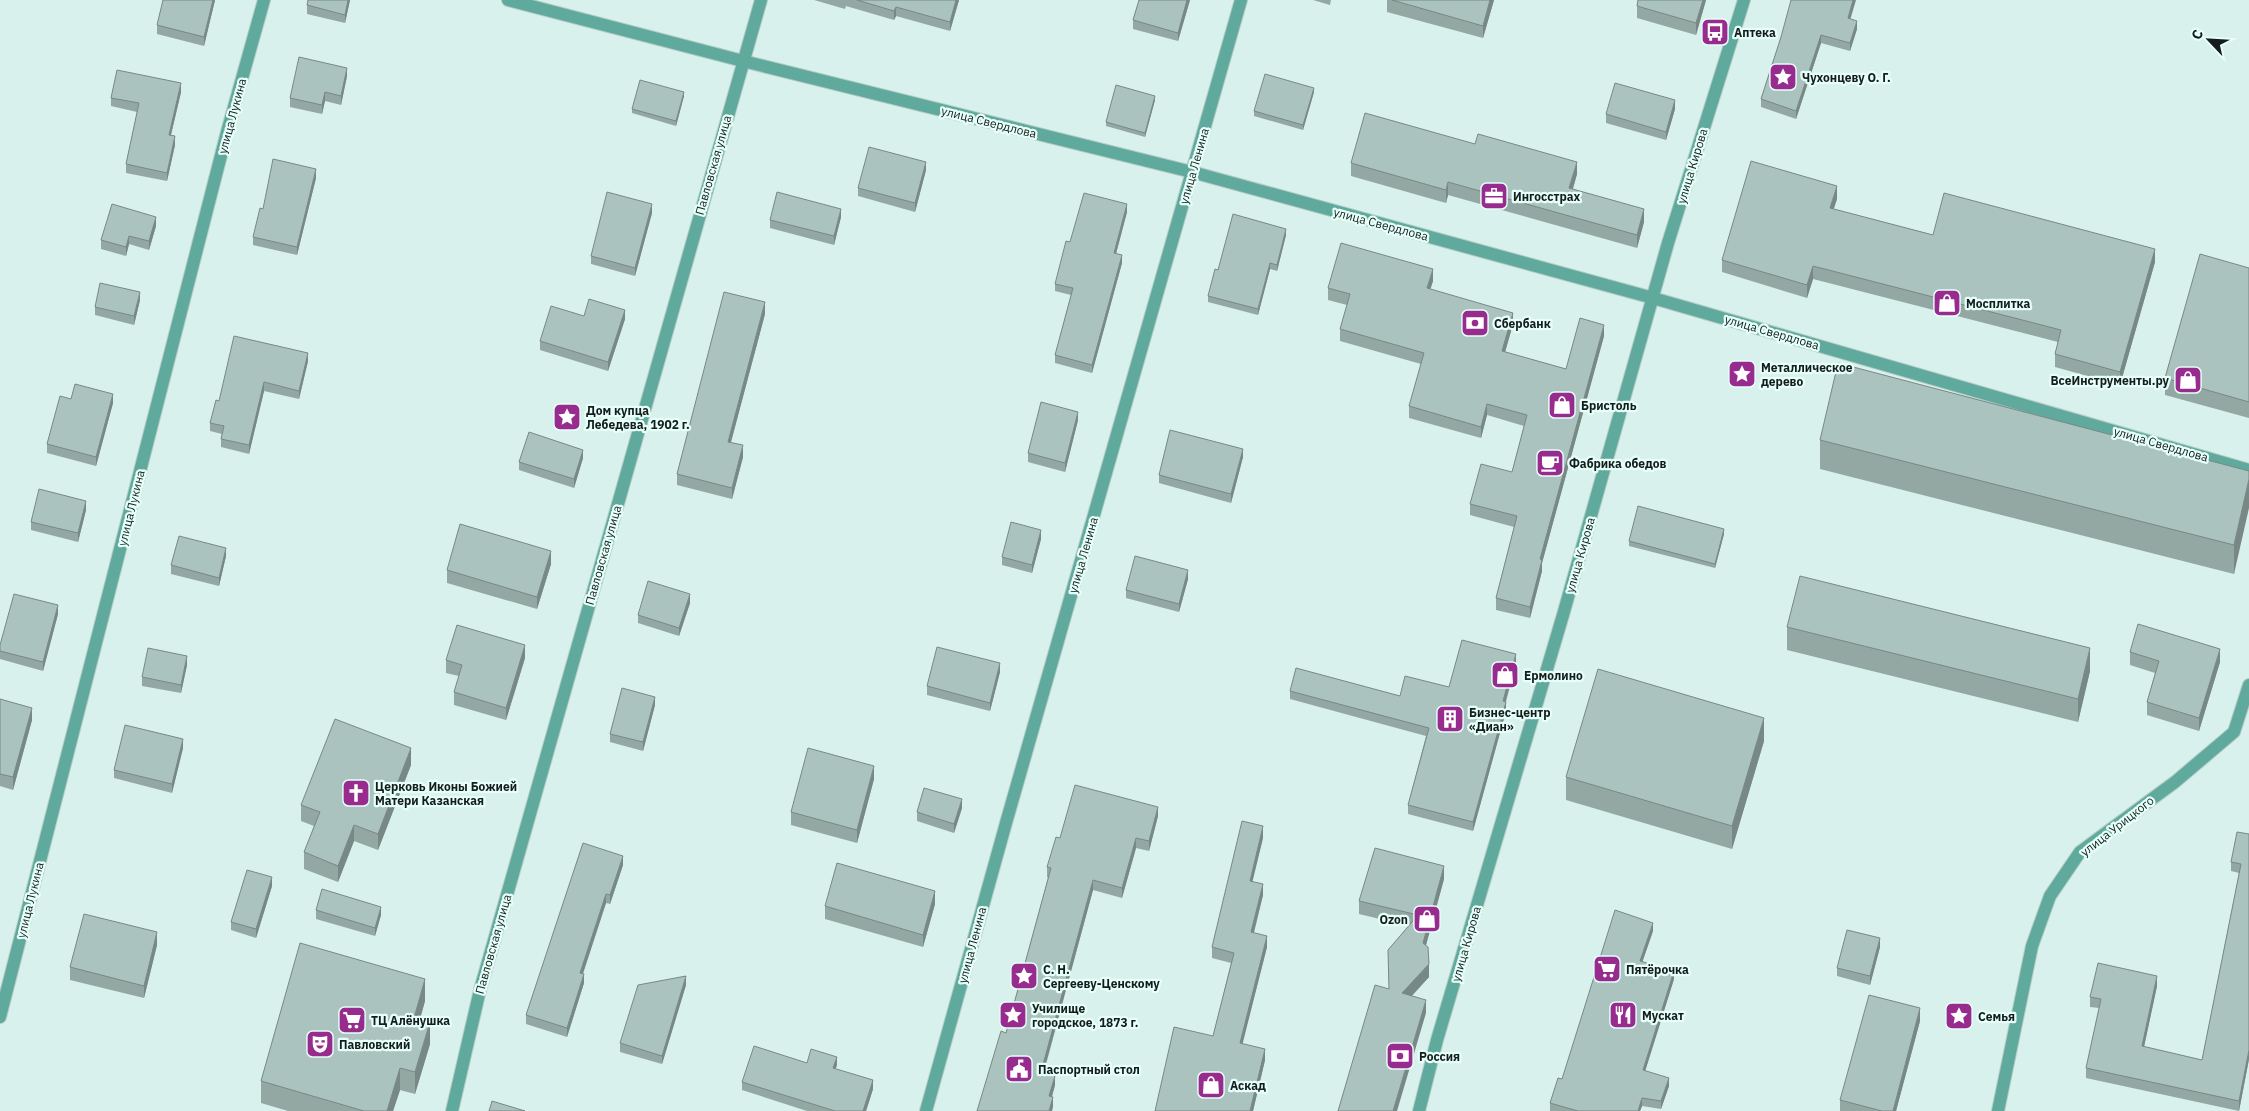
<svg xmlns="http://www.w3.org/2000/svg" width="2249" height="1111" viewBox="0 0 2249 1111" font-family="'IBM Plex Sans',sans-serif">
	<rect width="100%" height="100%" fill="#d8f1ec"/>
	<g fill="none" stroke-linecap="round" stroke-linejoin="round">
		<defs>
			<path id="minor" d="M508 0 743 61 1192 172 1653 298 2249 470
				M0 1017 227 132 264 0
				M452 1111 480 990 761 0
				M926 1111 1006 823 1241 0
				M1419 1111 1437 1040 1563 615 1668 243 1744 0
				M1998 1111 2032 946 2050 896 2080 852 2175 782 2234 732 2249 685"/>
		</defs>
		<use href="#minor" stroke="#b5cbc6" stroke-width="14"/>
		<use href="#minor" stroke="#5faa9d" stroke-width="12"/>
	</g>
	<path fill="#93a8a3" d="M215 0 204 46 157 34V25Z
		M350 0 345 23 307 14V5Z
		M814 0H959L950 31 896 16 894 20 846 6 845 9Z
		M1139 0H1190L1178 41 1133 29V20Z
		M1313 0H1331L1330 5Z
		M1387 0H1494L1483 38 1387 12Z
		M1638 0H1706L1696 35 1637 18V6Z
		M1850 19 1857 29 1850 51 1821 43 1796 119 1761 107V99L1781 37Z
		M347 76 341 105 325 101 322 114 290 107V98Z
		M181 92 171 135 175 145 167 181 126 173V164L137 112 111 106V98Z
		M1314 92 1303 130 1254 116V111Z
		M684 96 676 126 632 113V109Z
		M1155 100 1145 137 1106 126V122Z
		M1675 109 1666 140 1606 123V114Z
		M1351 163 1577 174 1573 189 1644 222 1637 248 1448 195 1446 203 1351 176Z
		M926 170 915 212 858 196V188Z
		M316 178 297 255 253 245V237L263 209Z
		M1837 199 1833 209 1933 235 2155 262 2120 385 2055 367V354L2058 342 1813 279 1807 298 1722 272V260Z
		M1127 212 1116 254 1122 263 1092 373 1055 363V355L1071 295 1055 291V284L1070 242Z
		M652 213 635 276 591 264V256Z
		M841 217 834 245 770 228V220Z
		M156 226 149 250 129 244 126 256 101 249V240Z
		M1286 235 1277 271 1270 269 1258 315 1208 302V296L1218 270Z
		M2249 268V418L2165 395V378Z
		M1433 281 1430 289 1513 324 1505 352 1566 369 1604 336 1542 563V571L1530 618 1496 610V598L1514 527 1470 515V504L1512 472 1524 426 1487 415 1481 438 1409 418V406L1421 364 1340 341V329L1347 305 1328 300V288Z
		M140 300 134 325 95 315V307Z
		M765 314 731 442 743 457 732 499 677 485V474Z
		M584 316 625 319 608 371 540 350V341Z
		M308 361 299 399 264 391 249 454 221 447V439L222 434 210 431V423L219 401Z
		M71 399 113 403 96 466 47 453V444Z
		M1078 420 1065 472 1028 462V453Z
		M1820 440 2249 471 2234 574 1820 469Z
		M1243 457 1231 503 1159 483V475Z
		M583 458 574 488 519 470V462Z
		M86 510 78 542 31 530V522Z
		M1724 534 1715 568 1629 546V541Z
		M1041 539 1032 573 1002 565V557Z
		M226 556 219 586 171 574V565Z
		M551 564 537 609 447 583V570Z
		M1188 579 1179 612 1126 598V590Z
		M690 603 679 636 638 623V615Z
		M58 614 43 671 0 659V645Z
		M1787 627 2090 671 2078 722 1787 650Z
		M2130 652 2220 662 2199 731 2147 715V702L2155 673 2130 665Z
		M525 658 506 720 454 705V692L459 676 446 673V660Z
		M1516 663 1506 702V711L1473 831 1408 814V805L1426 736 1290 699V691L1400 696 1449 687Z
		M187 665 181 693 142 686V677Z
		M1000 672 990 711 927 695V686Z
		M0 699 32 720 13 790 0 786Z
		M655 705 643 751 610 742V734Z
		M1764 741 1732 849 1566 800V777Z
		M183 748 172 793 114 778V770Z
		M411 765 378 850 354 841 338 882 304 869V852L314 826 301 821V805Z
		M874 779 857 843 791 825V812Z
		M962 808 954 833 917 821V812Z
		M1158 816 1149 851 1136 848 1122 898 1093 890 1044 1072 1055 1085 1052 1097 1053 1107 1006 1033 1048 878 1047 877V867L1060 838Z
		M2249 834V1059L2239 1111 2086 1078V1068L2099 1008 2090 1007V997L2157 986 2144 1047 2202 1060 2239 873 2231 871V862Z
		M1263 838 1252 881 1263 895 1254 933 1267 947 1242 1043 1265 1060 1253 1111H1155L1213 1036 1231 963 1212 958V947Z
		M623 865 610 904 606 903 583 974 584 983 567 1037 526 1024V1015Z
		M1444 879 1426 945 1429 977 1412 996 1426 1013 1389 989 1388 950 1409 926 1359 914V901Z
		M272 886 256 938 231 930V922Z
		M935 904 923 947 825 919V906Z
		M316 910 381 915 375 936 316 919Z
		M1653 931 1642 962 1674 979 1645 1071 1669 1086 1661 1109 1642 1106 1640 1111H1550V1103L1562 1079Z
		M157 945 144 998 70 980V967Z
		M1880 947 1870 985 1837 976V968Z
		M686 985 662 1064 620 1052V1043Z
		M425 1001 420 1019 430 1044 415 1094 400 1090 393 1111H288L261 1103V1081Z
		M1920 1021 1896 1111H1840V1100Z
		M837 1065 835 1069 873 1089 866 1111H807L742 1090V1082Z"/>
	<path fill="#788885" d="M213 0H215L204 46V37Z
		M348 0H350L345 23V15Z
		M956 0H959L950 31V22Z
		M1187 0H1190L1178 41V33Z
		M1490 0H1494L1483 38V26Z
		M1703 0H1706L1696 35V23Z
		M1853 0H1856L1848 27V18Z
		M896 7V16L894 20V11Z
		M1857 21V29L1850 51V43Z
		M1821 35V43L1796 119V111Z
		M347 68V76L341 105V96Z
		M181 83V92L169 143V135Z
		M1314 88V92L1303 130V125Z
		M325 92V101L322 114V105Z
		M684 92V96L676 126V121Z
		M1155 96V100L1145 137V133Z
		M1675 100V109L1666 140V132Z
		M175 136V145L167 181V173Z
		M926 162V170L915 212V203Z
		M1577 162V174L1569 201V188Z
		M316 169V178L297 255V247Z
		M1448 182V195L1446 203V190Z
		M1837 186V199L1830 221V208Z
		M652 204V213L635 276V268Z
		M1127 204V212L1114 261V253Z
		M841 209V217L834 245V236Z
		M1644 209V222L1637 248V235Z
		M156 217V226L149 250V241Z
		M1286 229V235L1277 271V265Z
		M129 236V244L126 256V247Z
		M2155 249V262L2120 385V372Z
		M1122 255V263L1092 373V365Z
		M1270 263V269L1258 315V309Z
		M1813 266V279L1807 298V285Z
		M1433 269V281L1427 300V288Z
		M140 292V300L134 325V316Z
		M765 302V314L728 453V442Z
		M625 310V319L608 371V362Z
		M1513 313V324L1502 363V351Z
		M1604 325V336L1542 563V571L1530 618V607L1540 559Z
		M308 353V361L299 399V391Z
		M264 382V391L249 454V445Z
		M113 394V403L96 466V457Z
		M1487 404V415L1481 438V427Z
		M1078 412V420L1065 472V463Z
		M743 445V457L732 499V488Z
		M1243 449V457L1231 503V494Z
		M583 450V458L574 488V479Z
		M2249 479V508L2234 574V545Z
		M86 501V510L78 542V533Z
		M1724 529V534L1715 568V564Z
		M1041 530V539L1032 573V565Z
		M226 548V556L219 586V578Z
		M551 551V564L537 609V597Z
		M1188 570V579L1179 612V604Z
		M690 594V603L679 636V628Z
		M58 605V614L43 671V662Z
		M525 645V658L506 720V708Z
		M2090 648V671L2078 722V699Z
		M2220 649V662L2199 731V718Z
		M1516 654V663L1503 710V701Z
		M187 656V665L181 693V685Z
		M1000 663V672L990 711V703Z
		M655 697V705L643 751V742Z
		M1506 702V711L1473 831V822Z
		M32 708V720L13 790V777Z
		M1764 718V741L1732 849V826Z
		M183 739V748L172 793V784Z
		M411 748V765L378 850V834Z
		M874 766V779L857 843V830Z
		M962 799V808L954 833V824Z
		M1158 807V816L1149 851V841Z
		M354 825V841L338 882V866Z
		M1263 826V838L1250 892V881Z
		M1136 838V848L1122 898V888Z
		M623 856V865L610 904V895Z
		M1444 866V879L1423 956V943Z
		M272 877V886L256 938V929Z
		M1093 880V890L1041 1081V1072Z
		M1263 884V895L1251 943V932Z
		M935 891V904L923 947V935Z
		M606 894V903L580 982V973Z
		M381 907V915L375 936V928Z
		M1653 923V931L1640 969V961Z
		M157 932V945L144 998V986Z
		M1267 936V947L1240 1054V1043Z
		M1880 938V947L1870 985V976Z
		M1429 964V977L1402 1006V993Z
		M1674 971V979L1643 1078V1070Z
		M584 974V983L567 1037V1028Z
		M686 976V985L662 1064V1056Z
		M2157 976V986L2142 1056V1046Z
		M425 979V1001L414 1040V1018Z
		M1426 1000V1013L1397 1111H1393Z
		M1920 1008V1021L1896 1111H1893Z
		M430 1022V1044L415 1094V1072Z
		M1265 1049V1060L1253 1111H1250Z
		M2249 1050V1059L2239 1111V1101Z
		M837 1057V1065L833 1077V1068Z
		M400 1068V1090L393 1111H387Z
		M1055 1076V1085L1049 1106V1096Z
		M1669 1078V1086L1661 1109V1101Z
		M873 1080V1089L866 1111H863Z
		M1053 1097V1107L1052 1111H1049Z
		M1642 1098V1106L1640 1111H1638Z"/>
	<path fill="#abc3be" stroke="#788885" d="M163 0H213L204 37 157 25Z
		M308 0H348L345 15 307 5Z
		M857 0H956L950 22 896 7 894 11Z
		M1139 0H1187L1178 33 1133 20Z
		M1392 0H1490L1483 26Z
		M1638 0H1703L1696 23 1637 6Z
		M1791 0H1853L1848 18 1857 21 1850 43 1821 35 1796 111 1761 99 1781 37Z
		M299 57 347 68 341 96 325 92 322 105 290 98Z
		M117 70 181 83 169 135 175 136 167 173 126 164 139 103 111 98Z
		M1265 74 1314 88 1303 125 1254 111Z
		M640 80 684 92 676 121 632 109Z
		M1615 83 1675 100 1666 132 1606 114Z
		M1116 85 1155 96 1145 133 1106 122Z
		M1365 113 1475 144 1478 134 1577 162 1569 188 1644 209 1637 235 1448 182 1446 190 1351 163Z
		M869 147 926 162 915 203 858 188Z
		M273 159 316 169 297 247 253 237 260 208 263 209Z
		M1751 161 1837 186 1830 208 1933 235 1944 193 2155 249 2120 372 2055 354 2061 330 1813 266 1807 285 1722 260Z
		M607 192 652 204 635 268 591 256Z
		M777 192 841 209 834 236 770 220Z
		M1084 193 1127 204 1114 253 1122 255 1092 365 1055 355 1073 288 1055 284 1066 241 1070 242Z
		M112 204 156 217 149 241 129 236 126 247 101 240Z
		M1233 214 1286 229 1277 265 1270 263 1258 309 1208 296 1215 269 1218 270Z
		M1341 243 1433 269 1427 288 1513 313 1502 351 1566 369 1580 318 1604 325 1540 559 1542 560 1530 607 1496 598 1517 516 1470 504 1481 464 1512 472 1527 415 1487 404 1481 427 1409 406 1424 353 1340 329 1350 294 1328 288Z
		M2200 254 2249 268V402L2165 378Z
		M100 283 140 292 134 316 95 307Z
		M724 292 765 302 728 442 743 445 732 488 677 474Z
		M589 299 625 310 608 362 540 341 551 306 584 316Z
		M234 336 308 353 299 391 264 382 249 445 221 439 224 426 210 423 216 400 219 401Z
		M1838 363 2249 471V479L2234 545 1820 440Z
		M75 384 113 394 96 457 47 444 60 396 71 399Z
		M1041 402 1078 412 1065 463 1028 453Z
		M1170 430 1243 449 1231 494 1159 475Z
		M529 432 583 450 574 479 519 462Z
		M39 489 86 501 78 533 31 522Z
		M1638 506 1724 529 1715 564 1629 541Z
		M1011 522 1041 530 1032 565 1002 557Z
		M460 524 551 551 537 597 447 570Z
		M179 536 226 548 219 578 171 565Z
		M1135 556 1188 570 1179 604 1126 590Z
		M1800 576 2090 648 2078 699 1787 627Z
		M648 581 690 594 679 628 638 615Z
		M14 594 58 605 43 662 0 651V645Z
		M2138 624 2220 649 2199 718 2147 702 2159 661 2130 652Z
		M457 625 525 645 506 708 454 692 462 665 446 660Z
		M1462 640 1516 654 1503 701 1506 702 1473 822 1408 805 1429 728 1290 691 1296 668 1400 696 1405 676 1449 687Z
		M937 647 1000 663 990 703 927 686Z
		M148 648 187 656 181 685 142 677Z
		M1598 669 1764 718 1732 826 1566 777Z
		M622 688 655 697 643 742 610 734Z
		M0 699 32 708 13 777 0 774Z
		M335 719 411 748 378 834 354 825 338 866 304 852 320 812 301 805Z
		M125 725 183 739 172 784 114 770Z
		M808 748 874 766 857 830 791 812Z
		M1075 785 1158 807 1149 841 1136 838 1122 888 1093 880 1041 1072 1055 1076 1049 1096 1053 1097 1049 1111H977L1001 1031 1006 1033 1051 868 1047 867 1056 837 1060 838Z
		M924 788 962 799 954 824 917 812Z
		M1242 821 1263 826 1250 881 1263 884 1251 932 1267 936 1240 1043 1265 1049 1250 1111H1155L1174 1027 1213 1036 1234 953 1212 947Z
		M2237 832 2249 834V1050L2239 1101 2086 1068 2101 999 2090 997 2098 963 2157 976 2142 1046 2202 1060 2241 864 2231 862Z
		M583 843 623 856 610 895 606 894 580 973 584 974 567 1028 526 1015Z
		M1375 848 1444 866 1423 943 1428 947 1429 964 1402 993 1426 1000 1393 1111H1338L1375 985 1389 989 1388 950 1418 915 1359 901Z
		M837 863 935 891 923 935 825 906Z
		M247 870 272 877 256 929 231 922Z
		M322 889 381 907 375 928 316 910Z
		M1615 910 1653 923 1640 961 1674 971 1643 1070 1669 1078 1661 1101 1642 1098 1638 1111H1578L1550 1103 1558 1078 1562 1079Z
		M84 914 157 932 144 986 70 967Z
		M1847 930 1880 938 1870 976 1837 968Z
		M300 943 425 979 414 1018 430 1022 415 1072 400 1068 387 1111H364L261 1081Z
		M686 976 662 1056 620 1043 638 985Z
		M1869 995 1920 1008 1893 1111H1882L1840 1100Z
		M754 1046 807 1063 811 1049 837 1057 833 1068 873 1080 863 1111H835L742 1082Z
		M492 1101 525 1111H489Z"/>
	<defs>
		<symbol id="bus-square" viewBox="-11 -11 22 22"><rect x="-9" y="-9" width="18" height="18" rx="4" fill="#972c8e" stroke="#e6fff9"/><path d="M-5-6H5V4H4V6H2V4H-2V6H-4V4H-5ZM-3.5-4V0h7V-4ZM-3.5 1.2v1.5H-2V1.2ZM2 1.2v1.5H3.5V1.2Z" fill="#fff"/></symbol>
		<symbol id="sight-square" viewBox="-11 -11 22 22"><rect x="-9" y="-9" width="18" height="18" rx="4" fill="#972c8e" stroke="#e6fff9"/><path d="M0-6L1.8-2.2L6-1.7L2.9 1.2L3.7 5.4L0 3.3L-3.7 5.4L-2.9 1.2L-6-1.7L-1.8-2.2Z" fill="#fff"/></symbol>
		<symbol id="office-square" viewBox="-11 -11 22 22"><rect x="-9" y="-9" width="18" height="18" rx="4" fill="#972c8e" stroke="#e6fff9"/><path d="M-6-3h4V-5.5h4V-3h4V5H-6ZM-1-4.5V-3h2v-1.5ZM-6 0V1H6V0Z" fill="#fff"/></symbol>
		<symbol id="shop-square" viewBox="-11 -11 22 22"><rect x="-9" y="-9" width="18" height="18" rx="4" fill="#972c8e" stroke="#e6fff9"/><path d="M-5-2.5h2.3a2.7 3.5 0 0 1 5.4 0H5L5.5 6h-11ZM-1.5-2.5h3a1.5 2.3 0 0 0-3 0Z" fill="#fff"/></symbol>
		<symbol id="bank-square" viewBox="-11 -11 22 22"><rect x="-9" y="-9" width="18" height="18" rx="4" fill="#972c8e" stroke="#e6fff9"/><path d="M-6-4H6V4H-6ZM0-2.3a2.3 2.3 0 1 0 0 4.6a2.3 2.3 0 1 0 0-4.6Z" fill="#fff"/></symbol>
		<symbol id="cafe-square" viewBox="-11 -11 22 22"><rect x="-9" y="-9" width="18" height="18" rx="4" fill="#972c8e" stroke="#e6fff9"/><path d="M-5.5-4.5H6V0H3Q3 3.5 0 3.5H-2.5Q-5.5 3.5-5.5 0ZM3-3.2v2h1.7v-2ZM-6 4.5H4V6H-6Z" fill="#fff"/></symbol>
		<symbol id="building-square" viewBox="-11 -11 22 22"><rect x="-9" y="-9" width="18" height="18" rx="4" fill="#972c8e" stroke="#e6fff9"/><path d="M-4-6H4V6H1V3H-1V6H-4ZM-2.5-4.3h1.7v1.8h-1.7ZM.8-4.3h1.7v1.8H.8ZM-2.5-1h1.7V.8h-1.7ZM.8-1h1.7V.8H.8Z" fill="#fff"/></symbol>
		<symbol id="church-square" viewBox="-11 -11 22 22"><rect x="-9" y="-9" width="18" height="18" rx="4" fill="#972c8e" stroke="#e6fff9"/><path d="M-1.2-6h2.4v3.5h3.3v2.4h-3.3V6h-2.4V-.1h-3.3v-2.4h3.3Z" fill="#fff"/></symbol>
		<symbol id="supermarket-square" viewBox="-11 -11 22 22"><rect x="-9" y="-9" width="18" height="18" rx="4" fill="#972c8e" stroke="#e6fff9"/><path d="M-6-5.5h2.5l.6 2H6L4.5 2H-2.5L-4.4-4H-6ZM-1.5 3.2a1.3 1.3 0 1 0 .1 0ZM3 3.2a1.3 1.3 0 1 0 .1 0Z" fill="#fff"/></symbol>
		<symbol id="restaurant-square" viewBox="-11 -11 22 22"><rect x="-9" y="-9" width="18" height="18" rx="4" fill="#972c8e" stroke="#e6fff9"/><path d="M-5-6h1v4h1v-4h1v4h1v-4h1v5L-1.5 .5V6h-2V.5L-5-1ZM5-6V6H3V1.5H1.5Q1.5-4 5-6Z" fill="#fff"/></symbol>
		<symbol id="theatre-square" viewBox="-11 -11 22 22"><rect x="-9" y="-9" width="18" height="18" rx="4" fill="#972c8e" stroke="#e6fff9"/><path d="M-5-5.5Q0-4 5-5.5V0Q5 5 0 6Q-5 5-5 0ZM-3.3-2.5H-1v1.5H-3.3ZM1-2.5H3.3v1.5H1ZM-2.8 1Q0 5.5 2.8 1Z" fill="#fff"/></symbol>
		<symbol id="civic-square" viewBox="-11 -11 22 22"><rect x="-9" y="-9" width="18" height="18" rx="4" fill="#972c8e" stroke="#e6fff9"/><path d="M-.6-6.5H3V-4.5H.6V-3L4-1V1h2V6H-6V1h2V-1L-.6-3ZM-1.2 2.5V6h2.4V2.5Z" fill="#fff"/></symbol>
	</defs>
	<g fill-rule="evenodd">
		<use href="#bus-square" x="1699" y="16" width="32" height="32"/>
		<use href="#sight-square" x="1767" y="61" width="32" height="32"/>
		<use href="#office-square" x="1478" y="180" width="32" height="32"/>
		<use href="#shop-square" x="1931" y="287" width="32" height="32"/>
		<use href="#bank-square" x="1459" y="307" width="32" height="32"/>
		<use href="#sight-square" x="1726" y="358" width="32" height="32"/>
		<use href="#shop-square" x="2172" y="364" width="32" height="32"/>
		<use href="#shop-square" x="1546" y="389" width="32" height="32"/>
		<use href="#sight-square" x="551" y="401" width="32" height="32"/>
		<use href="#cafe-square" x="1534" y="447" width="32" height="32"/>
		<use href="#shop-square" x="1489" y="659" width="32" height="32"/>
		<use href="#building-square" x="1434" y="703" width="32" height="32"/>
		<use href="#church-square" x="340" y="777" width="32" height="32"/>
		<use href="#shop-square" x="1411" y="903" width="32" height="32"/>
		<use href="#supermarket-square" x="1591" y="953" width="32" height="32"/>
		<use href="#sight-square" x="1008" y="960" width="32" height="32"/>
		<use href="#sight-square" x="997" y="999" width="32" height="32"/>
		<use href="#restaurant-square" x="1607" y="999" width="32" height="32"/>
		<use href="#sight-square" x="1943" y="1000" width="32" height="32"/>
		<use href="#supermarket-square" x="336" y="1004" width="32" height="32"/>
		<use href="#theatre-square" x="304" y="1028" width="32" height="32"/>
		<use href="#bank-square" x="1384" y="1040" width="32" height="32"/>
		<use href="#civic-square" x="1003" y="1053" width="32" height="32"/>
		<use href="#shop-square" x="1195" y="1069" width="32" height="32"/>
	</g>
	<g text-anchor="middle" dominant-baseline="central" stroke-width="4.5" stroke-linejoin="round" paint-order="stroke">
		<g font-size="12" font-weight="bold" fill="#141d1b" stroke="#e6fff9" text-anchor="start">
			<text x="1734" y="32">Аптека</text>
			<text x="1802" y="77">Чухонцеву О. Г.</text>
			<text x="1513" y="196">Ингосстрах</text>
			<text x="1966" y="303">Мосплитка</text>
			<text x="1494" y="323">Сбербанк</text>
			<text x="1761" y="367">Металлическое<tspan x="1761" dy="14">дерево</tspan></text>
			<text x="2169" y="380" text-anchor="end">ВсеИнструменты.ру</text>
			<text x="1581" y="405">Бристоль</text>
			<text x="586" y="410">Дом купца<tspan x="586" dy="14">Лебедева, 1902 г.</tspan></text>
			<text x="1569" y="463">Фабрика обедов</text>
			<text x="1524" y="675">Ермолино</text>
			<text x="1469" y="712">Бизнес-центр<tspan x="1469" dy="14">«Диан»</tspan></text>
			<text x="375" y="786">Церковь Иконы Божией<tspan x="375" dy="14">Матери Казанская</tspan></text>
			<text x="1408" y="919" text-anchor="end">Ozon</text>
			<text x="1043" y="969">С. Н.<tspan x="1043" dy="14">Сергееву-Ценскому</tspan></text>
			<text x="1626" y="969">Пятёрочка</text>
			<text x="1032" y="1008">Училище<tspan x="1032" dy="14">городское, 1873 г.</tspan></text>
			<text x="1642" y="1015">Мускат</text>
			<text x="1978" y="1016">Семья</text>
			<text x="371" y="1020">ТЦ Алёнушка</text>
			<text x="339" y="1044">Павловский</text>
			<text x="1419" y="1056">Россия</text>
			<text x="1038" y="1069">Паспортный стол</text>
			<text x="1230" y="1085">Аскад</text>
		</g>
		<g font-size="12" fill="#141d1b" stroke="#e6fff9">
			<text transform="translate(232 116) rotate(-75)">улица Лукина</text>
			<text transform="translate(989 122) rotate(14)">улица Свердлова</text>
			<text transform="translate(713 165) rotate(-74)">Павловская улица</text>
			<text transform="translate(1194 166) rotate(-74)">улица Ленина</text>
			<text transform="translate(1692 166) rotate(-73)">улица Кирова</text>
			<text transform="translate(1381 224) rotate(15)">улица Свердлова</text>
			<text transform="translate(1772 332) rotate(16)">улица Свердлова</text>
			<text transform="translate(2161 444) rotate(16)">улица Свердлова</text>
			<text transform="translate(131 508) rotate(-76)">улица Лукина</text>
			<text transform="translate(603 555) rotate(-74)">Павловская улица</text>
			<text transform="translate(1083 555) rotate(-74)">улица Ленина</text>
			<text transform="translate(1580 555) rotate(-74)">улица Кирова</text>
			<text transform="translate(2117 826) rotate(-38)">улица Урицкого</text>
			<text transform="translate(30 900) rotate(-76)">улица Лукина</text>
			<text transform="translate(493 944) rotate(-74)">Павловская улица</text>
			<text transform="translate(1466 944) rotate(-74)">улица Кирова</text>
			<text transform="translate(972 945) rotate(-75)">улица Ленина</text>
		</g>
	</g>
	<g transform="translate(2209 40) rotate(295)" stroke="#e6fff9" stroke-width="4" paint-order="stroke">
	<path d="M0-4L9 19L0 12L-9 19Z" fill="#141d1b"/>
	<text y="-8" font-size="14" font-weight="bold" text-anchor="middle" fill="#141d1b">С</text>
	</g>
</svg>
